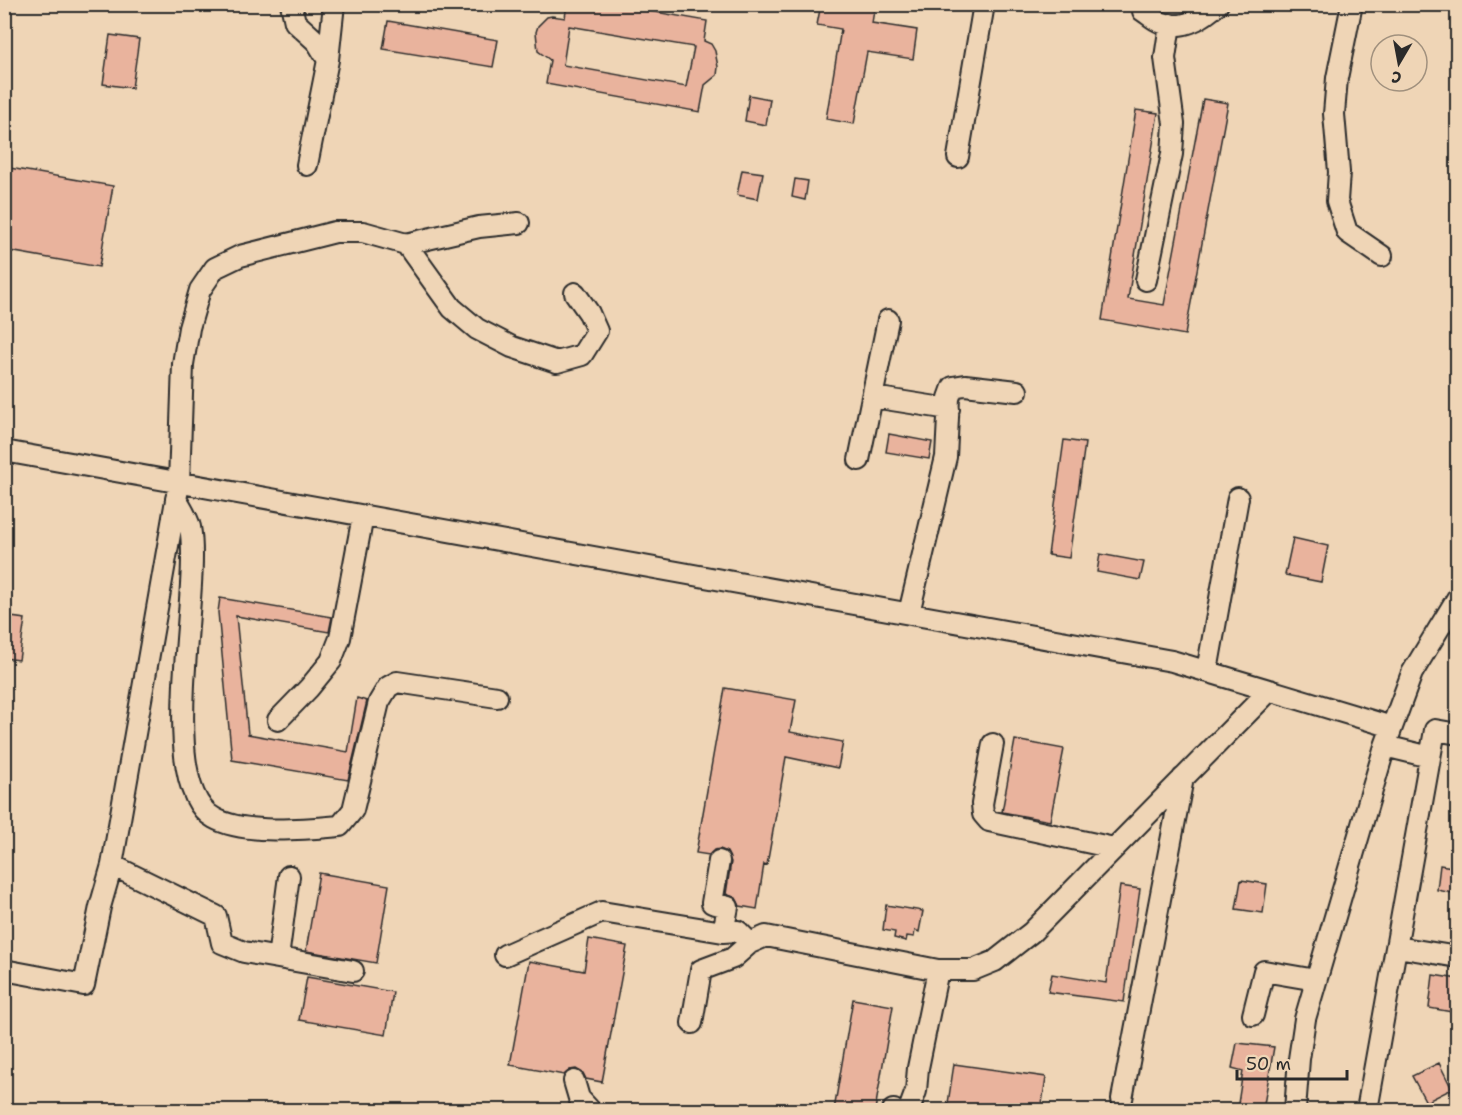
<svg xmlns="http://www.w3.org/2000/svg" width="1462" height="1115" viewBox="0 0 1462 1115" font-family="'Shantell Sans',sans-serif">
	<rect width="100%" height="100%" fill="#efd5b6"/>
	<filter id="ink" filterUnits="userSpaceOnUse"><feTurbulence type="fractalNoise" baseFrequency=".0167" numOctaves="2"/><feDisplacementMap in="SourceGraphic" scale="12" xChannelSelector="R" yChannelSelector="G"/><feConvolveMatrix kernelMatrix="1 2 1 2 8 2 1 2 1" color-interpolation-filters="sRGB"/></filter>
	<g filter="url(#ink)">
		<path fill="#e9b39d" stroke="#2b2b2b" stroke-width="1.5" fill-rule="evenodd" d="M567 4H610L707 21 704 41 711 44 715 51 718 67 717 75 705 85 700 112 546 84 550 60 538 51 536 32 538 26 547 17 552 16 565 18ZM569 26 694 47 686 87 563 65Z
			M821 4H875L872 23 917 30 913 59 867 52 854 124 826 119 841 29 817 25Z
			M388 21 498 40 493 67 383 49Z
			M110 35 139 39 132 88 103 84Z
			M749 95 770 99 766 125 745 121Z
			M1203 99 1228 103 1185 335 1102 320 1136 110 1158 113 1128 299 1164 305Z
			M4 167 113 186 99 267 4 250Z
			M742 170 763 173 758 199 737 195Z
			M795 179 808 181 805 200 792 197Z
			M889 434 932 442 929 459 886 452Z
			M1064 440 1085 443 1069 558 1048 555Z
			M1293 538 1328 546 1321 582 1285 575Z
			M1100 554 1144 562 1140 580 1097 572Z
			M220 598 332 617 329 632 236 616 248 734 348 752 357 698 367 701 348 780 232 760 218 612Z
			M4 616 25 619 19 660 4 658Z
			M725 688 796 700 790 732 843 742 838 768 786 757 767 865 764 864 757 909 740 906 736 898 726 894 731 862 727 852 720 849 714 850 709 855 696 853Z
			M1015 740 1064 749 1050 821 1002 812Z
			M1440 865 1458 868V894L1437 890Z
			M319 873 389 885 376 963 306 951Z
			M1241 880 1267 884 1263 913 1236 909Z
			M1120 886 1140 889 1124 1002 1048 992 1052 974 1106 983Z
			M886 905 923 911 919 932 915 930 914 937 907 936 906 941 894 938 895 932 883 930Z
			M589 939 627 946 602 1082 586 1079 583 1073 576 1069 570 1070 564 1075 510 1065 529 961 584 971Z
			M1433 975 1458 979V1013L1429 1008Z
			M307 977 393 992 386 1035 299 1020Z
			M853 999 893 1006 875 1110H834Z
			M1237 1043 1274 1047 1263 1110H1237L1243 1071 1232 1068Z
			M1439 1063 1452 1089 1426 1102 1412 1076Z
			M954 1064 1046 1077 1041 1110H947Z"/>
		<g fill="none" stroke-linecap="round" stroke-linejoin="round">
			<defs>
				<path id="minor" d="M291 4 295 22 317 42 328 60 307 165
					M1142 4 1143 11C1148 14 1154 20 1160 22 1181 31 1202 19 1218 4
					M1352 4 1337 78 1334 114 1339 172 1337 201 1347 232 1382 256
					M328 60 334 4
					M958 157 984 4
					M406 244 479 227 519 223
					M1146 280 1172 154 1174 124 1165 58 1170 24
					M873 397 949 409
					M4 451 1172 661 1392 727
					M859 460 888 320
					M176 499C181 508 188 518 190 527 202 591 154 785 214 818 244 835 306 829 340 826L353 810 379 702 388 687 397 682 497 697
					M909 613 946 457 949 398 953 387 965 385 1017 391
					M1207 671 1238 498
					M278 720 309 688 331 661 340 638 363 516
					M993 744 982 804 983 814 989 821 1114 848
					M1385 746 1430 757
					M719 861 712 903 728 907 723 932
					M1397 947 1458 957
					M505 955 602 912 723 932 738 931 750 943 766 936 938 970H973L995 961 1032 932 1270 690
					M278 958 289 876
					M4 970 84 985 100 907 112 865
					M353 971 244 952 222 943 216 916 112 865 179 483 183 364 189 328 200 290 215 268 240 256 335 232H363L406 244 452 308 477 329 512 347 557 362 582 355 597 331 589 313 575 293
					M1253 1015 1264 971 1316 980
					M692 1023 701 970 733 958 750 943
					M574 1081 579 1098 590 1110
					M1122 1099 1183 778
					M893 1110H894
					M909 1110 916 1091 918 1068 938 970
					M1295 1110 1299 1059 1305 1019 1385 746 1412 673 1458 597
					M1367 1110 1435 730 1458 734"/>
			</defs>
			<use href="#minor" stroke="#2b2b2b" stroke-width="24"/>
			<use href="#minor" stroke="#efd5b6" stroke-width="20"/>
		</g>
	</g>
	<rect width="1462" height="1115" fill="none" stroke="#efd5b6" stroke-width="24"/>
	<rect x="12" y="12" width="1438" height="1091" fill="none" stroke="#2b2b2b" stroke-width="2" filter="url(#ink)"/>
	<g transform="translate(1399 63) rotate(190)"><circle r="28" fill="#efd5b6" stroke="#a1917e" stroke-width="1.5"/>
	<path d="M0-4.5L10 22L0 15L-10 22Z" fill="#2b2b2b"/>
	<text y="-9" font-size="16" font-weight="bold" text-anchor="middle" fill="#2b2b2b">С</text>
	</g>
	<path d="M1237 1070v9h110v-9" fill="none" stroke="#2b2b2b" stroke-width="3"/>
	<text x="1246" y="1070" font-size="18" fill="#2b2b2b" stroke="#efd5b6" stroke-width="4.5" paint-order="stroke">50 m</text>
</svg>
